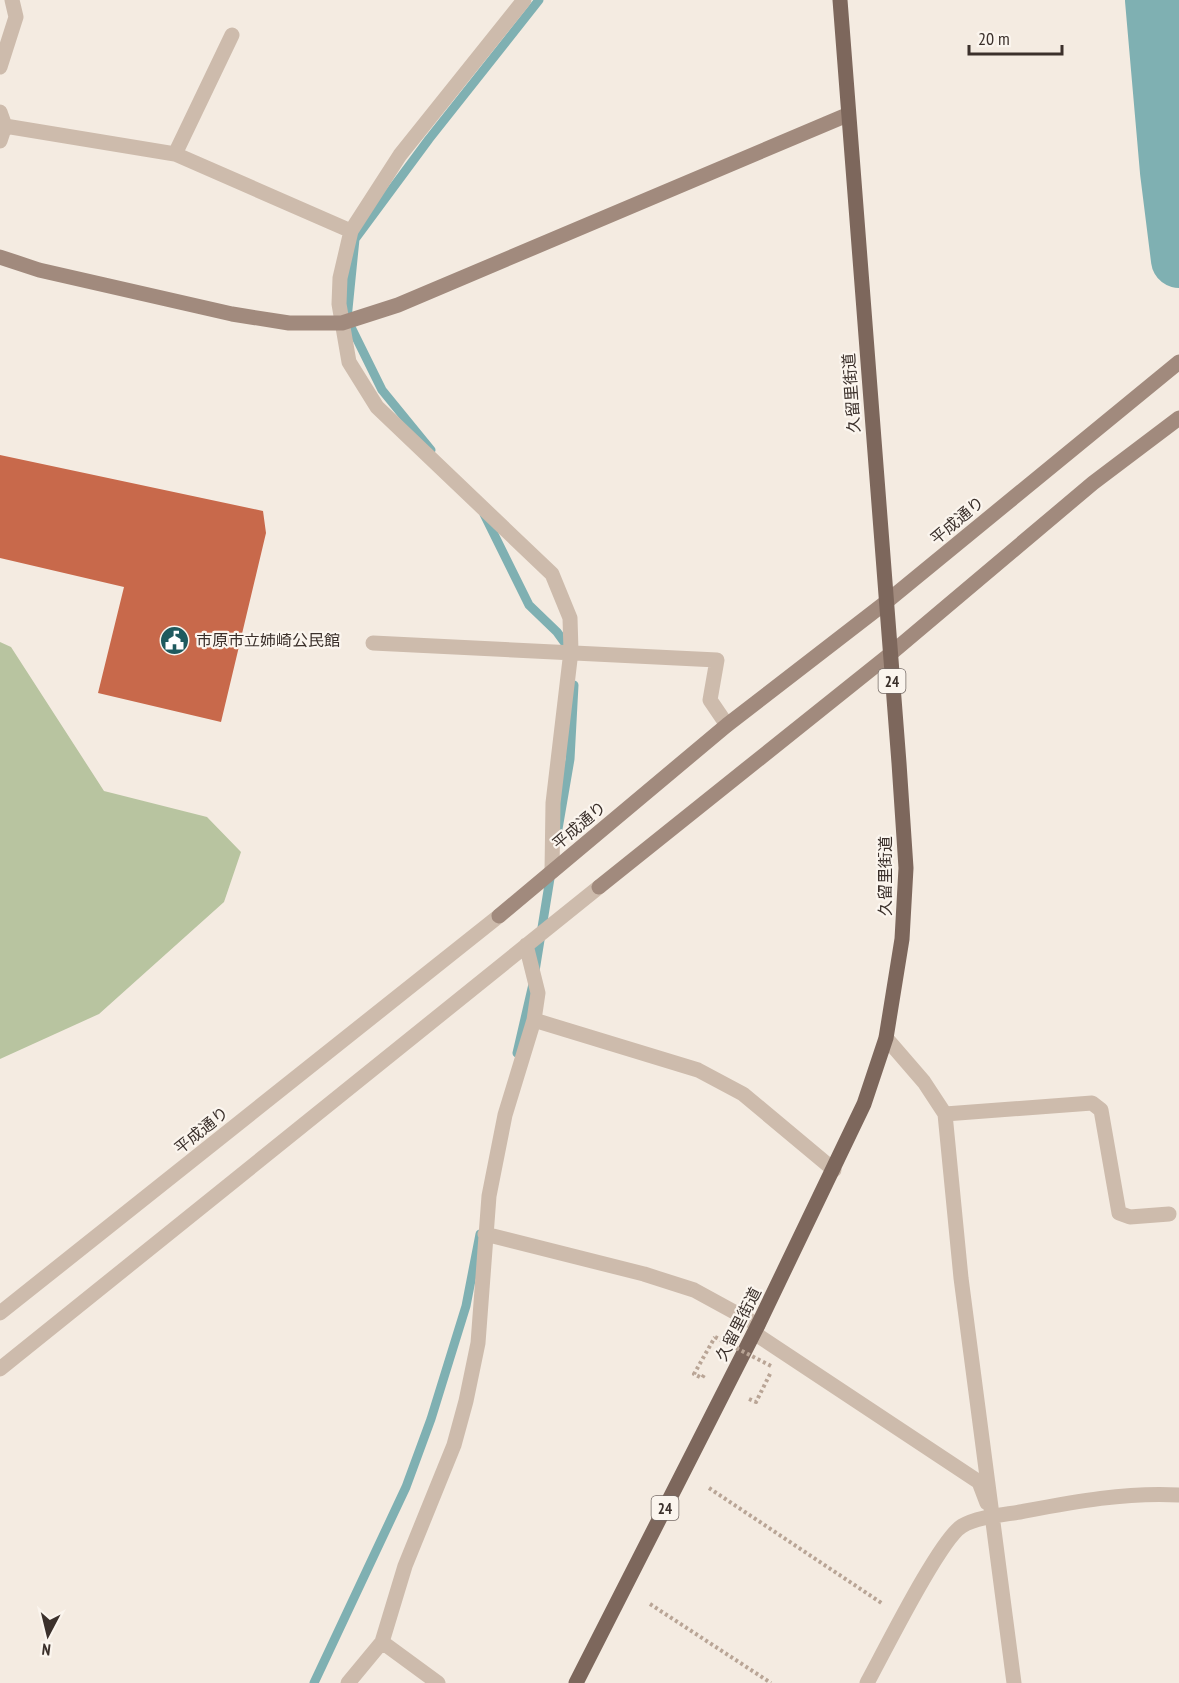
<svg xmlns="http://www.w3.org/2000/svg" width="1179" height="1683" viewBox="0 0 1179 1683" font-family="'PT Sans Narrow','Noto Sans JP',sans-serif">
	<rect width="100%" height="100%" fill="#f4ebe1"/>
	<path fill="#b8c4a0" d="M0 642 11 647 104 791 207 817 241 852 224 902 99 1014 0 1059Z"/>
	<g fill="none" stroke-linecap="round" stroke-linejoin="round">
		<path stroke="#7fb0b2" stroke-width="9" d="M431 450 382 390 347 319 355 239 429 139 539 0
			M484 514 529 605 557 632 570 650
			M558 829 570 759 574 685
			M535 971 551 872
			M517 1053 533 984
			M314 1683 406 1487 431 1419 466 1306 480 1234"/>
		<path stroke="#7fb0b2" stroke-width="56" d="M1153 0 1168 172 1179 260"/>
	</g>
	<path fill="#c8694b" d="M0 455 263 511 266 533 221 722 98 693 124 587 0 558Z"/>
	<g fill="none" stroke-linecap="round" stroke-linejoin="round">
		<path stroke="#b9a596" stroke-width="4" stroke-dasharray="3 3" stroke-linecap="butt" d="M704 1375 702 1378 694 1374 715 1337
			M749 1399 756 1402 771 1372
			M709 1488 883 1604
			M650 1604 771 1683"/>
		<path stroke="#cdbbac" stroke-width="15" d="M524 0 400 155 351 231 340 278 339 304 349 362 377 407 552 574 570 618 571 651 553 803 552 871
			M0 67 16 17 12 0
			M0 112 5 126 0 141
			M5 126 175 154 351 231
			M175 154 232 35
			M373 643 717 660 710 700 727 725
			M534 1020 698 1070 743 1094 834 1170
			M886 1038 924 1082 945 1114 961 1278 1014 1683
			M945 1114 1092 1103 1101 1110 1119 1213 1130 1217 1169 1214
			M485 1234 644 1274 694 1290 758 1325
			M0 1313 499 916
			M754 1333 979 1482 987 1503
			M0 1369 599 887
			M382 1642 438 1683
			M348 1683 382 1642 405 1566 454 1445 466 1401 478 1343 489 1196 505 1115 534 1020 538 993 526 945
			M867 1683C883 1654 940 1539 962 1526 977 1517 1002 1515 1020 1512 1073 1502 1124 1492 1179 1495"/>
		<path stroke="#a18a7d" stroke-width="15" d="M0 257 39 270 232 314 289 323H342L398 305 847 115
			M599 887 889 655 1093 483 1179 418
			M499 916 727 725 885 603 1179 362"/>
		<path stroke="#7d675c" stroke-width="15" d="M576 1683 758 1325 864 1104 886 1038 902 939 906 868 899 763 840 0"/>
		<path stroke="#b9a596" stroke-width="4" stroke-dasharray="3 3" stroke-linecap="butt" d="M715 1337 773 1367"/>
	</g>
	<defs>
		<symbol id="civic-disc" viewBox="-11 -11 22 22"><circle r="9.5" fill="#1f5a5e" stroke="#fbf5ee"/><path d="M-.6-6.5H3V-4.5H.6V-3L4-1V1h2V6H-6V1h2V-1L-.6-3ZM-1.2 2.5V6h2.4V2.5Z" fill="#fff"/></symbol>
	</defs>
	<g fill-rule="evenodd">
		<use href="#civic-disc" x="158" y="624" width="33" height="33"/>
	</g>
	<g text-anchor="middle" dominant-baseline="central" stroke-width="4.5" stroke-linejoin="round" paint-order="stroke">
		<g fill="#fbf5ee" stroke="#756b66" stroke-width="1.5">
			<rect x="878.5" y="669" width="27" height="24" rx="4.5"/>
			<rect x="651.5" y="1496" width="27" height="24" rx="4.5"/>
		</g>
		<g font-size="15" font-weight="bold" fill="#3b302b">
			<text x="892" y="681">24</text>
			<text x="665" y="1508">24</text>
		</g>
		<g font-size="16" fill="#3b302b" stroke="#fbf5ee">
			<text transform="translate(851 393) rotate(-94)">久留里街道</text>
			<text transform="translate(957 520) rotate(-40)">平成通り</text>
			<text transform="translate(579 825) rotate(-40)">平成通り</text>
			<text transform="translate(885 876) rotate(-90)">久留里街道</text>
			<text transform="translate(201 1130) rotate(-39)">平成通り</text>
			<text transform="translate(738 1324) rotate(-63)">久留里街道</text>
		</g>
		<g font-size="16" fill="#3b302b" stroke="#fbf5ee" text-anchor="start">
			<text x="196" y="640">市原市立姉崎公民館</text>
		</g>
	</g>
	<g transform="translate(48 1635) rotate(187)" stroke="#fbf5ee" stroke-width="4.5" paint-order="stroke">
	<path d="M0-4.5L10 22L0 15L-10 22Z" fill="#3b302b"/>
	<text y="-9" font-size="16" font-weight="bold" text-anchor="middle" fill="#3b302b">N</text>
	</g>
	<path d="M969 45v9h93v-9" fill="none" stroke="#3b302b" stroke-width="3"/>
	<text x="978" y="45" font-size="18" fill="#3b302b" stroke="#fbf5ee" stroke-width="4.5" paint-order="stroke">20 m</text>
</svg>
